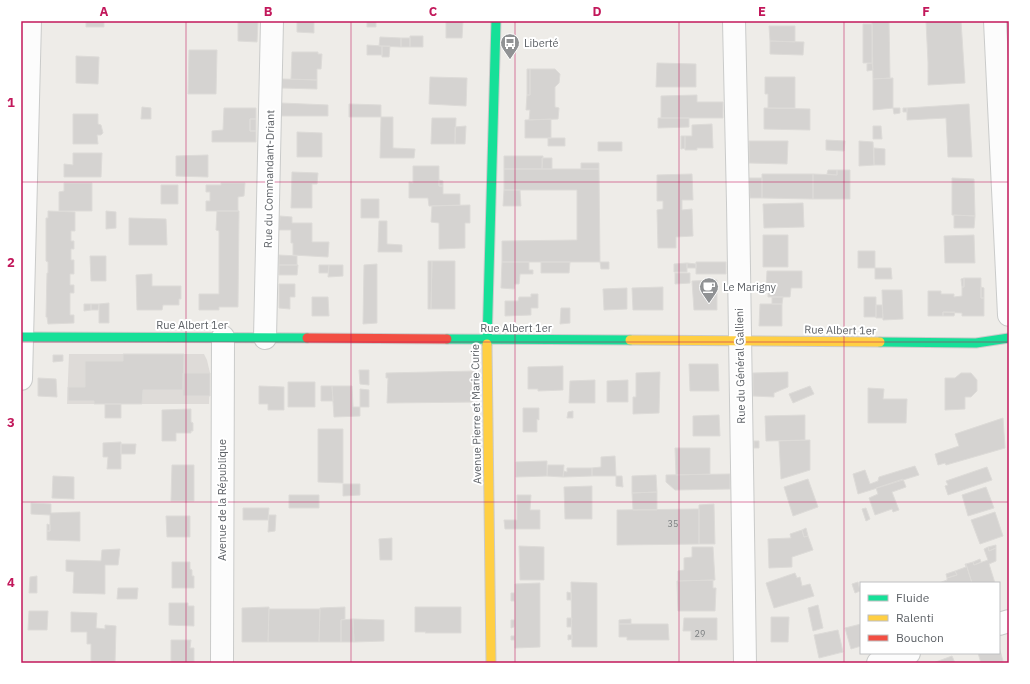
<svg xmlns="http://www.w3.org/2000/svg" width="1030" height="684" viewBox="0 0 1030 684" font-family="'IBM Plex Sans',sans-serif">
	<rect width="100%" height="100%" fill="#eeece8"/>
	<path fill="#dedbd8" d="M69 354H204L207 360 210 373 209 404H67Z"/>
	<path fill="#d5d3d1" stroke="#dddbd8" d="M71 21H104V27H86V22Z
		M238 21H258L257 42 238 41Z
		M297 21H314V33L297 32Z
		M367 21H376V27H367Z
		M446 21H463L462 38H446Z
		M872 21H889L890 78 873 79Z
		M926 21H961L965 83 928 85V62Z
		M863 24H872V63H863Z
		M769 26H795V42L770 41Z
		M410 36H423V47H410Z
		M380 37 401 38V47L379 46Z
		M401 38H410V47H401Z
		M770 41 804 42 803 55 770 54Z
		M367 45 382 46V55H367Z
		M382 46H390L389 57H382Z
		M189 50H217L216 94H188Z
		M292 52H318V54H322L321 69H317V80L291 79Z
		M76 56 99 57 98 84 76 83Z
		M657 63 696 64V87H656Z
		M872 63 873 70 867 71V64Z
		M527 69H530V95H527Z
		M530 69H555L560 74 559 83 555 87V107L559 108 558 119 529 120 530 110H526L527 95H530Z
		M430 77 467 78 466 106 429 104Z
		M765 77H795V108H768V94H765Z
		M893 78V108L873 110V79Z
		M282 79 317 80V89L282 88Z
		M697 95V102H723V118H661V96Z
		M281 103 328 105V116H281Z
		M349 104 381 105V117H349Z
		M969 104 972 157H948L946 118 907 120V108Z
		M142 107 151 108V119H141Z
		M224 108H256V119H250V131H256V142H212V131L223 130Z
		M764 108 810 109V130L764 129Z
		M893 108H900V113L894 114Z
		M903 108H907V112H903Z
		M73 114H98V124L101 125 103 133 101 135H97L98 144H73Z
		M381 117H393V148L415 149 414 158H380Z
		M432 118H456L455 144H431Z
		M658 118H689V127L658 128Z
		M250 119H256V131H250Z
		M551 119V138H525V120Z
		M712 124 713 148H697V150H685V136H692V125Z
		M466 126 465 144H455V127Z
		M873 126H881L882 139H873Z
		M297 132 322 133V157H297Z
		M681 136H685V148L681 149Z
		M548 138H565V146H548Z
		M826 140 845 141 844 151 826 150Z
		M749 141H788L787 164 749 163Z
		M859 141 873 142 874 165 859 166Z
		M598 142H622V151H598Z
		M874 148 885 149V165H874Z
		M73 153H102L101 177H64V164L73 165Z
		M208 155V177L176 176V156Z
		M504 156H543L542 169H504Z
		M542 158H552V169H542Z
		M581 163H599V169H581Z
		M413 166H439V186H443V194H460V205L429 206 428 198H409V182L413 183Z
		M504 169H599L600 262H502V241L577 240V190H504Z
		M828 170H837V175L827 174Z
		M837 170H850V199H813V174L837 175Z
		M292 172 318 173 317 184H312V208H291Z
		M692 174 693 200H682V210L692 209 693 236 676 237V248H658L657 210 663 209V201H657V175Z
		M762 174H813V199L762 198Z
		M749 178H762V198H750Z
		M952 178 974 179 975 216 952 215Z
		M439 180 443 181V186H439Z
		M64 183H92V211H59V192L64 191Z
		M221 183H245L244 196 238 197V211H206V201H210V192H206V185H221Z
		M161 185H178V204H161Z
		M504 190H520L521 206H503Z
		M361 199H379V218H361Z
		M803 203 804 227 764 228 763 204Z
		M470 205V223H465V248L439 249V223L431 222 432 206Z
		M48 211 75 212V231H71V241H74V249H71V260H74V274H70V285H74V293H70V315H74V323L48 324 47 317H46L47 273H48V262L46 261V218H48Z
		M106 211 116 212V228L106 229Z
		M217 211H239L238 307H219V310H199V294H219V231L216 230Z
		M954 215 975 216 974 228H954Z
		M280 216 292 217V223H312V242H329L328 257 293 255V243H291V230H279Z
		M129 218 166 219 167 245H129Z
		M379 221H387V244L402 245V252H378Z
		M763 235H788V267H763Z
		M974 235 975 263H945L944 236Z
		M858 251H875V268H858Z
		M279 255 297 256V265H279Z
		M90 256H106V281H91Z
		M428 261H432L431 309H428Z
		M432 261H455V309H431Z
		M502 262H529V270H533V274H520L519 284H515L514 289 501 288Z
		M541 262H570L569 273H541Z
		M600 262H609V269H601Z
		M696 262H726V274H696Z
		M687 263 696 264V268H687Z
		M687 263V272H674V264Z
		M377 264V323L363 324 364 265Z
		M279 265H298L297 275H279Z
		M319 265H329L328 273H319Z
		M329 265H343V276L328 277Z
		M875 268H891L892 279H875Z
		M767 271H802V288H791L790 297H768V288H766Z
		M675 273H690V283L675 284Z
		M152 274V286H181V299H179V305H163L162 310H137L136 275Z
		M964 278H981V298H984V316H962V313L943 312V316H928V291H941V294H954V297L962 296V287H964Z
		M964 278V287H962L961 279Z
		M717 280V310H694L692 281Z
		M279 284H295V297H290V309L279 308Z
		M663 287V310H633L632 288Z
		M981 287 984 288V298H981Z
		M627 288V309L604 310 603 289Z
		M882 290H902L903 319 883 320Z
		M531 294H538V308H531V315L505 316V301H518L519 297H531Z
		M312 297H328L329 316H312Z
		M772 297H783L782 304H772Z
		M864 297H876V317H864Z
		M109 303V323H99V304Z
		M84 304H91V310L84 311Z
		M91 304H99L98 310H91Z
		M760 304H782V326H759Z
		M876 305H882L883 318H876Z
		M561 308H570V323L560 324Z
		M943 312H955L954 316H943Z
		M123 354H184L183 390H143L142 404H94V401H68V387H85V361H123Z
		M53 355H63V361L53 362Z
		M689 364H718L719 391H690Z
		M563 366V390L538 391V389H528V367Z
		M359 370H369V385L360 384Z
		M476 371V402L387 403 388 378H386V373Z
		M660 372 659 413 633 414V397H636V373Z
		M788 372V387L774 393V397L753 396V373Z
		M183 373H210V396H183Z
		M961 373H971L977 380V391L971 397H965V409L945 410V378H955Z
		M38 378 56 379 57 397 38 396Z
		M595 380V403H569L570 381Z
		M628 380V402H607V381Z
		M288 382H315V407H288Z
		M259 386 284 387V410H268V404H259Z
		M321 386H332L333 401H321Z
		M332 386H352L353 407H360V416L334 417Z
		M810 386 814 394 793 403 789 394Z
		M868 388 884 389 883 399H907L906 423H868Z
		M360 389 369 390V407H360Z
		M105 404H121V418H105Z
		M523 408H539V420L537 419V432H523Z
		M191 409V422L193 423V431H191V433H176V441H162V410Z
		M573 411V418H567L568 412Z
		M719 415 720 436H693V416Z
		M805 415V440L766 441 765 416Z
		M1003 418 1005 448 946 465 945 463 938 465 935 454 959 446 955 434Z
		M318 429H343V483L318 482Z
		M810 440V470L781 479 779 441Z
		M754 441H759V448H754Z
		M121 442V469H107L108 457H103V443Z
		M121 444H136L135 454H121Z
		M675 448H710V474L676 475Z
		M615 456 616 476H592V468L601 467V457Z
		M547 461V476L516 477V462Z
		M172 465H194V501H171Z
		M548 465H564L563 477 547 476Z
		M915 466 919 475 858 494 853 474 865 470 870 484 878 481 879 477Z
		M987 467 992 480 948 495 945 486 948 485 946 481Z
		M567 468H592V476L563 477 564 471 567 472Z
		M730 474V489L675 490 666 482V475Z
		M656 475 657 492 632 493V476Z
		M53 476 74 477V499L52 498Z
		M616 476H622L623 487 616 486Z
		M808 479 818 507 793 516 784 487Z
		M903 479 906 487 892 492 899 510 893 512 892 509 875 515 869 498 878 494 876 488Z
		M343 484H360V495L343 496Z
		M592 486V519H565L564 487Z
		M986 487 994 508 968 516 962 495Z
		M657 492V510H633L632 493Z
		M289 495H319V508H289Z
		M517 495H531L530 510H540V529H505L504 520H517Z
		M31 503 51 504V513L80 512V541L47 540V531H50V515L31 514Z
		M714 504 715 544H699V505Z
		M243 508H269L268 520H243Z
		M866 508 870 519 866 521 862 509Z
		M699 509V544L617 545V510Z
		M995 512 1003 536 980 544 971 520Z
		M269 515H276L275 531 268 532Z
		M166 516H190V537H167Z
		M47 524 50 525V531H47Z
		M806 528 808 536 804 537 802 530Z
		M802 530 804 537 808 536 813 550 792 557V567L769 568 768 539 791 538 790 534Z
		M392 538V560H380L379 539Z
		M996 545V548L989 551 988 547Z
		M519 546 544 547V580H520Z
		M692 547H713L715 580 678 581V571L684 570V558L692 557Z
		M988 547 989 551 996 548V561L989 564 995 583H972L966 564 973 562 974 565 988 560 984 549Z
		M120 549 118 565H105V594L73 593 74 572 66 571V560L101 561 102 550Z
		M980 559 981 562 974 565 973 562Z
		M172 562H190V569L192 570V576H194V588H172Z
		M965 564H966L972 583H939L947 580V578L957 575 955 571 966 567Z
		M955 571 957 575 947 578 946 574Z
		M795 573 797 578 800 577 802 586 810 584 814 596 774 608 766 583Z
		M37 576V593H29L30 577Z
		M713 580V588H716L715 611H678L677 581Z
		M571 582 597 583V647H572Z
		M858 582 860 591 855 593 852 584Z
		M540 583V647L515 648V584Z
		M118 588H138L137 599H117Z
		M567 592 571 593V600H567Z
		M511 593H515V601H511Z
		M169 603H188V606H194V626L169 625Z
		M818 605 823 628 813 631 808 608Z
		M269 607 268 642H242V608Z
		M345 607V619L341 620V642H319L320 608Z
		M415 607H461V633H425L426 632H415Z
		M269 609H320L319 642H268Z
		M29 611H48L47 630H28Z
		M71 612 97 613 96 628 105 629V625L116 626 115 663H91V644H87V632H71Z
		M771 617H789L788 642H771Z
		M567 618H572L571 627H567Z
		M684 618H717V640H691V631H683Z
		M353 619 384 620V641L354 642Z
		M353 619 354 642H341V620Z
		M631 619V624H619V620Z
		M511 620H515L514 627 511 628Z
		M619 624H668L669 640H627V637H619Z
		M861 624V646L851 649 845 628Z
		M838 630 843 652 819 658 814 635Z
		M568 635H572V639L568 640Z
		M511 636H515V640H511Z
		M171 640H191L190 648H194V662H171Z
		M999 647 1003 661 997 663H981L978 653H999Z
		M952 656 955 663H933Z"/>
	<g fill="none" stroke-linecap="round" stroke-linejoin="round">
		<defs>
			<path id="street" d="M734 21 738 203 745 663
				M995 21 1009 315
				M265 338 272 21
				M21 379 30 21
				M999 624 1009 621
				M222 663 223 337
				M878 663 909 653"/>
			<path id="fast" d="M22 337 307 338
				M447 339 630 340
				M880 342 976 343 1009 338
				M487 344 496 21"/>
			<path id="slow" d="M630 340 880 342
				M487 344 491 663"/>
			<path id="jam" d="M307 338 447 339"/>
		</defs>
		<use href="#street" stroke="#cacbca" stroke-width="24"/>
		<use href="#fast" stroke="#cacaca" stroke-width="11"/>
		<use href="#slow" stroke="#cacaca" stroke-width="11"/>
		<use href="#jam" stroke="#cacaca" stroke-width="11"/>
		<use href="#street" stroke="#fcfcfc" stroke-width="22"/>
		<use href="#fast" stroke="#16e098" stroke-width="9"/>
		<use href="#slow" stroke="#ffcf43" stroke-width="9"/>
		<use href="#jam" stroke="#f24e42" stroke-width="9"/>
	</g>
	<path fill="none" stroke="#c2185b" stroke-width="1" stroke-opacity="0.55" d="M186 21V663M351 21V663M515 21V663M679 21V663M844 21V663M21 182H1009M21 342H1009M21 502H1009"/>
	<defs>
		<symbol id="bus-pin" viewBox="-11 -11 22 30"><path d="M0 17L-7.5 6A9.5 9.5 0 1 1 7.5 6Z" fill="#909294" stroke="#fff"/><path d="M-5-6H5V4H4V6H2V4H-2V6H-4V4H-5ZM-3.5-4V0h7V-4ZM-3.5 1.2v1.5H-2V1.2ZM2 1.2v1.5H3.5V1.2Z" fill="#fff"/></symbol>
		<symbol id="cafe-pin" viewBox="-11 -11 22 30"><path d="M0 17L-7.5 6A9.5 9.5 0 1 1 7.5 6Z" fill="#909294" stroke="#fff"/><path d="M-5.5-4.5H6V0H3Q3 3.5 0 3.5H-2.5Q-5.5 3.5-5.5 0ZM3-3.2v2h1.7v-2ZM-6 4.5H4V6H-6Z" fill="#fff"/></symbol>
	</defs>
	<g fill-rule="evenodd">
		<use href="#bus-pin" x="499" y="32" width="22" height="30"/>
		<use href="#cafe-pin" x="698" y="276" width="22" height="30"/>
	</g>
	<g text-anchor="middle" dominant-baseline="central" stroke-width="4" stroke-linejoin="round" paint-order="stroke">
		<g font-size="9" fill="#7d8082">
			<text x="673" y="523">35</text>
			<text x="700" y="633">29</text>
		</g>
		<g font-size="11" fill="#5e6267" stroke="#fff" text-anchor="start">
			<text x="524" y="43">Liberté</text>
			<text x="723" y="287">Le Marigny</text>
		</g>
		<g font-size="11" fill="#5e6267" stroke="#fff">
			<text transform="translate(269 179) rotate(-89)">Rue du Commandant-Driant</text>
			<text x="192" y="325">Rue Albert 1er</text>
			<text x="516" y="328">Rue Albert 1er</text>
			<text transform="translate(840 330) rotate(1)">Rue Albert 1er</text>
			<text transform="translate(740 366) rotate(-91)">Rue du Général Gallieni</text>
			<text transform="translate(476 414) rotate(-91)">Avenue Pierre et Marie Curie</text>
			<text transform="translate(222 500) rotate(-90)">Avenue de la République</text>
		</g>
	</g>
	<rect width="1030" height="684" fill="none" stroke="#ffffff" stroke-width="44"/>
	<rect x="860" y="582" width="140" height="72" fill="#ffffff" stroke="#bfc0c2"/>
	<rect x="868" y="595" width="20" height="6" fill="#16e098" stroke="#bfc0c2"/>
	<text x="896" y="602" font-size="12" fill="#5e6267">Fluide</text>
	<rect x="868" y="615" width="20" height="6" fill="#ffcf43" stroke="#bfc0c2"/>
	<text x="896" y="622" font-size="12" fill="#5e6267">Ralenti</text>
	<rect x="868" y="635" width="20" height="6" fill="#f24e42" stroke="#bfc0c2"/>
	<text x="896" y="642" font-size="12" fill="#5e6267">Bouchon</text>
	<rect x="22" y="22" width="986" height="640" fill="none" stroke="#c2185b" stroke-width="1.5"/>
	<g font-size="13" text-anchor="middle" font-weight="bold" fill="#c2185b">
		<text x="104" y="16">A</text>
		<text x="268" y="16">B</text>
		<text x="433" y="16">C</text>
		<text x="597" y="16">D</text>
		<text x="762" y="16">E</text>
		<text x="926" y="16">F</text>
		<text x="11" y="107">1</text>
		<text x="11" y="267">2</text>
		<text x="11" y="427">3</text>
		<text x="11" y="587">4</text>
	</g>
</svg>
